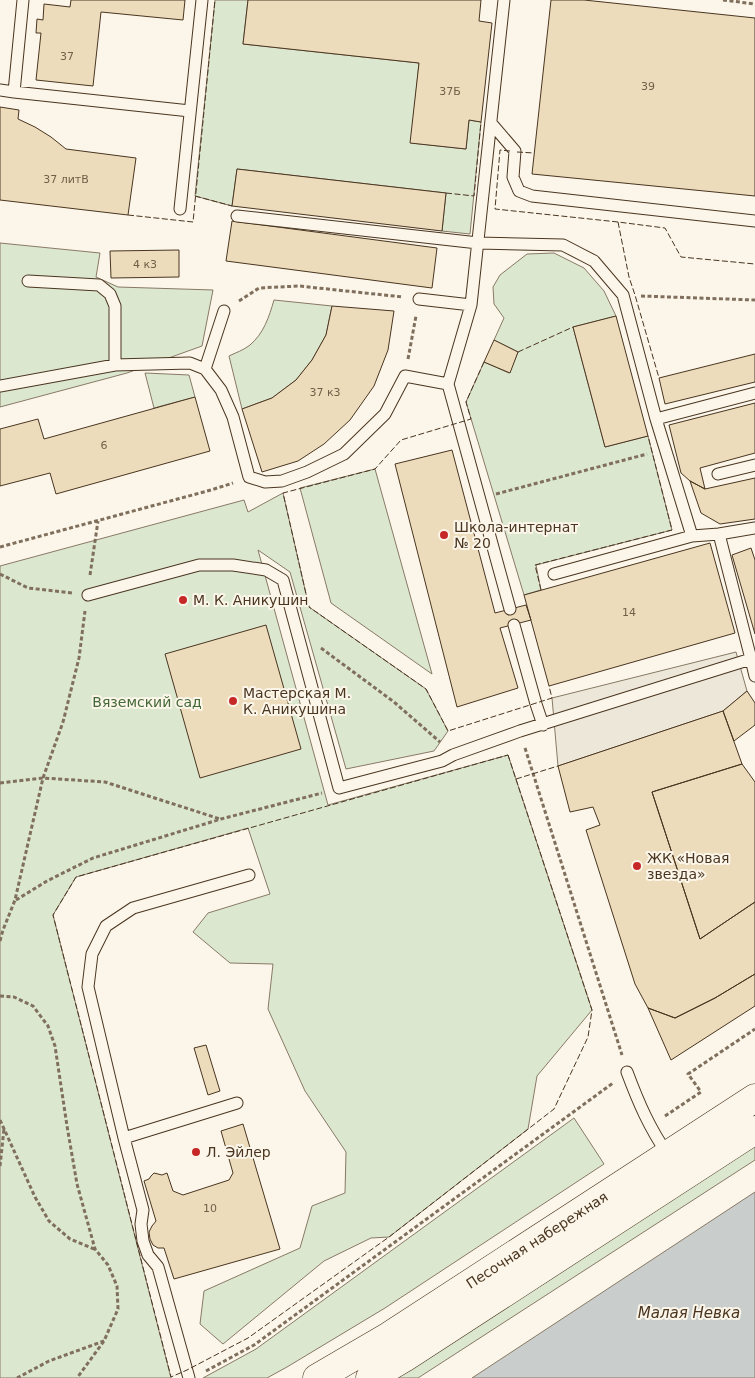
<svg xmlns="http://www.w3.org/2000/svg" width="755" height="1378" viewBox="0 0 755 1378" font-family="'DejaVu Sans',sans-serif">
	<rect width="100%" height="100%" fill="#fbf6e9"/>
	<path fill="#dce7d0" stroke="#887966" d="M215 0H248L243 44 419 63 411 143 466 149 469 120 481 122 470 234 442 231 446 193 237 169 232 206 195 196Z
		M0 243 100 253 96 277 118 287 213 290 202 346 127 373 0 407Z
		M554 253 584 268 604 291 616 316 573 327 605 447 648 436 672 530 536 565 541 590 524 595 466 402 484 362 509 373 518 352 494 340 504 318 494 304 493 287 500 275 527 254Z
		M274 300 332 306 326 335 312 360 296 380 272 398 242 409 229 356C235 353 244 350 250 345 264 333 269 317 274 300Z
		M145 373 189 375 195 397 154 408Z
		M375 469 432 674 331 603 300 488Z
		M283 493 309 607 426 689 448 731 434 751 346 769 290 572 258 550 328 805 508 755 592 1010 537 1076 528 1129 389 1237 371 1238 324 1261 223 1344 200 1324 204 1291 300 1248 312 1206 345 1193 346 1152 305 1091 268 1009 273 964 230 963 193 932 208 913 270 894 248 828 76 877 53 915 171 1378H0V566L244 500 248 512Z
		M574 1118 604 1164 385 1308 287 1367 267 1378H203L256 1349Z
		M755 1145V1160L418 1378H397Z"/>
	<path fill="#ede7d9" stroke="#887966" d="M736 652 747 691 723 711 558 766 552 698Z"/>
	<path fill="#c9cecd" stroke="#887966" d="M755 1192V1378H472Z"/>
	<path fill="#ecdcbc" stroke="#4a3520" d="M71 0H185L183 20 101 12 93 86 36 80 41 33H36L37 19 43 20 44 4 70 7Z
		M248 0H481L479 21 492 23 481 122 469 120 466 149 410 143 419 63 243 44Z
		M551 0H584L755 18V196L532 174Z
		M0 107 19 110 18 119 35 127 51 137 66 149 136 158 128 215 0 200Z
		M237 169 446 193 442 231 232 206Z
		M232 221 437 248 432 288 226 261Z
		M179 250V277L111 278 110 251Z
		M332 306 394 311 388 350 374 386 350 420 324 444 298 461 262 472 242 409 272 398 296 380 312 360 326 335Z
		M616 316 648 436 605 447 573 327Z
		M494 340 518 352 510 373 484 362Z
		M755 354V382L665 404 659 378Z
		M195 397 210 451 56 494 50 473 0 486V429L38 419 44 439Z
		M755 403V453L700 468 705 489 690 481 681 473 669 425Z
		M452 450 495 613 526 605 531 620 500 628 518 688 457 707 395 464Z
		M755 478V519L720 524 701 513 690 481 705 489Z
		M710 543 735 633 549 686 524 595Z
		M751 548 755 560V634L732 555Z
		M266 625 301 749 200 778 165 654Z
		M747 691 755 703V725L734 741 723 711Z
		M723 711 742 764 652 792 700 939 755 902V974L715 998 675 1018 648 1008 635 984 586 830 600 825 593 807 570 812 558 766Z
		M742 764 755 782V902L700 939 652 792Z
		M755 974V1006L671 1060 648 1008 675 1018 715 998Z
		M206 1045 220 1091 208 1095 194 1048Z
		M243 1124 280 1249 174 1279 164 1248H158L153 1245 150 1239 149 1232 152 1226 156 1221 144 1181 149 1179 151 1176 154 1173 162 1175 167 1173 173 1191 183 1195 229 1180 233 1173 221 1131Z"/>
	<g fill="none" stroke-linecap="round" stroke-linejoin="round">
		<defs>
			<path id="service" d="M0 90 14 92 23 0
				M14 92 190 111
				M491 123 515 151 513 177 519 191 532 196 755 221
				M180 209 202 0
				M237 216 478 243 563 245 594 261 623 295 656 419 755 393
				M28 281 99 285 110 294 115 306V365
				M419 299 471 305 504 0
				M471 305 448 384 510 609
				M205 369 224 311
				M0 386 115 365 190 363 205 369 221 390 233 417 249 477 265 482 282 481 307 472 344 454 385 414 405 376 448 384
				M656 419 692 536 719 534 751 659
				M718 474 755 465
				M719 534 755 528
				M554 574 692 536
				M88 595 199 565H233L266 570 283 580 339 788 442 761 453 755 520 731 751 659 755 676
				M514 625 536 704 543 725
				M627 1072C639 1104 649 1127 668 1155
				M124 1138 237 1103
				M189 1378 158 1267 148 1255 143 1241 141 1224 143 1210 124 1138 88 987 92 954 106 926 133 908 249 875"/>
			<path id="secondary" d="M317 1378 389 1336 755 1098
				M370 1378 404 1358 755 1130"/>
		</defs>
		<use href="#service" stroke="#4a3520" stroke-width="13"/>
		<use href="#secondary" stroke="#4a3520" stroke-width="29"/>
		<path stroke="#7f6f5c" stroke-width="3" stroke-dasharray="4 2.5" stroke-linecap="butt" d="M723 0 755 4
			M641 296 755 300
			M239 301 259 288 299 286 403 297
			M408 359 416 316
			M496 494 647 454
			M0 547 211 490 233 483
			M0 574 28 588 72 593
			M90 575 98 521
			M321 648 394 702 440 742
			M525 748 622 1055
			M0 783 43 778 105 782 220 819
			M16 900 47 881 93 858 221 819 322 793
			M0 941 3 930 15 900 43 778 63 722 79 658 85 611
			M0 996 14 997 33 1006 48 1026 55 1046 67 1126 77 1184 95 1249 108 1265 117 1286 118 1309 104 1341 77 1378
			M665 1116 701 1092 688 1074 755 1029
			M0 1120 35 1197 49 1221 70 1239 94 1249
			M0 1166 4 1129
			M206 1371 254 1345 613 1083
			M17 1378 49 1361 104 1341"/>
		<use href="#service" stroke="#fbf6e9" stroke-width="11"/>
		<use href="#secondary" stroke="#fbf6e9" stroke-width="28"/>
		<path stroke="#4a3520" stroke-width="1" stroke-dasharray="6 2.5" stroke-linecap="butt" d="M510 151 500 150 495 209 618 222 665 228 681 257 755 264
			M517 152 534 153
			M446 193 474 196 481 122
			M195 196 232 206
			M128 215 193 222 215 0
			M618 222 629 277 635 295 659 378
			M518 352 573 327
			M484 362 466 402 471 419 401 440 375 469 283 493 309 607 426 689 448 731 552 698 549 686
			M541 590 535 565 672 530 648 436
			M508 755 592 1010 588 1037 554 1109 389 1237 248 1338 187 1370 171 1377 53 915 76 877Z
			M516 779 558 766"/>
	</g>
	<g fill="#c62828" stroke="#fbf6e9" stroke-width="2">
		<circle cx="444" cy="535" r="5"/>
		<circle cx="183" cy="600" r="5"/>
		<circle cx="233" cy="701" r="5"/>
		<circle cx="637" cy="866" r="5"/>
		<circle cx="196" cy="1152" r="5"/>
	</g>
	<g text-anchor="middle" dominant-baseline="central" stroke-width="4" stroke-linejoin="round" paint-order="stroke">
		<g font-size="11" fill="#725f47">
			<text x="67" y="56">37</text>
			<text x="648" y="86">39</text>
			<text x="450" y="91">37Б</text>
			<text x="66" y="179">37 литВ</text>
			<text x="145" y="264">4 к3</text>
			<text x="325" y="392">37 к3</text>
			<text x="104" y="445">6</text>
			<text x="629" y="612">14</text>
			<text x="210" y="1208">10</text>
		</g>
		<g font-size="14" fill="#4a3520" stroke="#fbf6e9" text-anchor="start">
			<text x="454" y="527">Школа-интернат<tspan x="454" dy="16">№ 20</tspan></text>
			<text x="193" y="600">М. К. Аникушин</text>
			<text x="243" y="693">Мастерская М.<tspan x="243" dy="16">К. Аникушина</tspan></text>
			<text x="647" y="858">ЖК «Новая<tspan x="647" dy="16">звезда»</tspan></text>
			<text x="206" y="1152">Л. Эйлер</text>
		</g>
		<g font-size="14" fill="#436837" stroke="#fbf6e9">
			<text x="147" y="702">Вяземский сад</text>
		</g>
		<g font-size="14" fill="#4a3520" stroke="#fbf6e9">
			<text transform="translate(537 1240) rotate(-33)">Песочная набережная</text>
		</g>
		<g font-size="15" font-style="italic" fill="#4a3520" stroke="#fbf6e9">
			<text x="689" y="1313">Малая Невка</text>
		</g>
	</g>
</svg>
